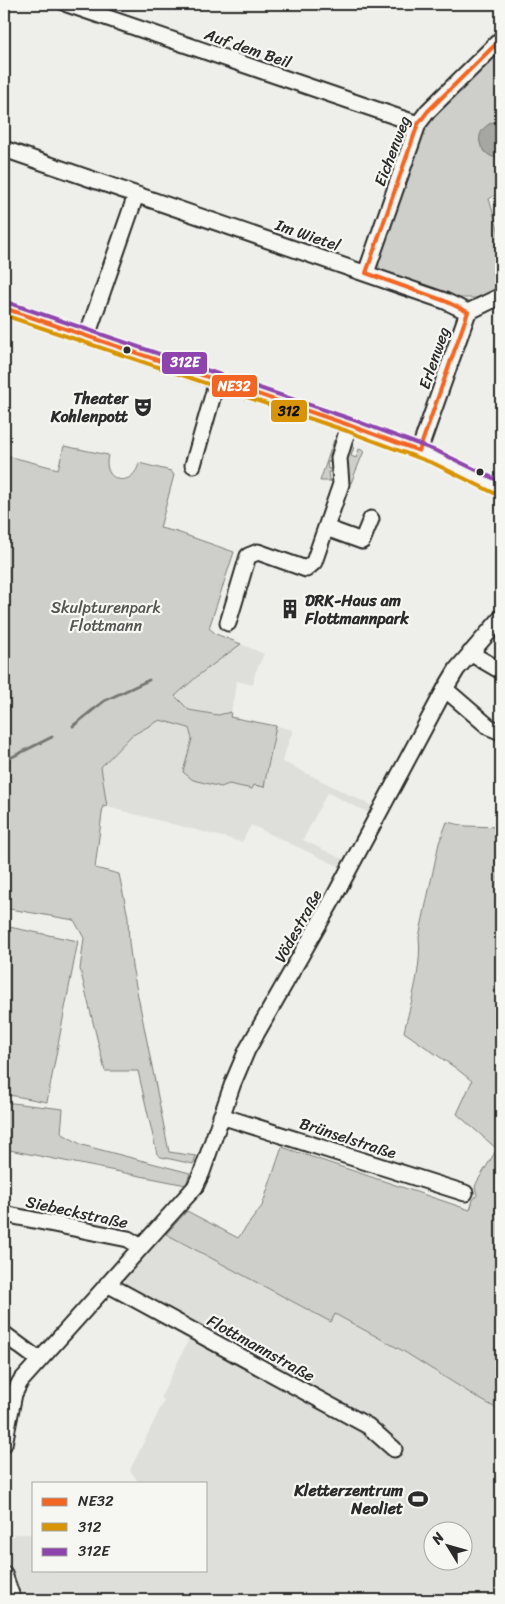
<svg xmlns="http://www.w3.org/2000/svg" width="505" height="1604" viewBox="0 0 505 1604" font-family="Sriracha,sans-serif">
	<rect width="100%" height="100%" fill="#eeeeea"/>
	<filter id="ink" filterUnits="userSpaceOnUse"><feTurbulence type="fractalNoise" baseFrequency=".02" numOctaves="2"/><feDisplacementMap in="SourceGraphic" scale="10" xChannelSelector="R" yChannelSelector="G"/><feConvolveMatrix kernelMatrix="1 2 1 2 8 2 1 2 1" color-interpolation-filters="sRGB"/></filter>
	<g filter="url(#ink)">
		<path fill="#dededb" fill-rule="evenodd" d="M241 644 264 654 255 673 253 685 237 681 231 712 218 715 189 710 175 696 200 674Z
			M160 720 189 728 192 739 183 771 221 787 229 784 253 789V785L267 777 276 726 293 730 282 761 372 806 369 813 328 793 326 795 303 840 340 858H344L340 867 251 825 242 842 107 807 101 767 131 736Z
			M166 1234 331 1322 334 1313 403 1351 478 1398 501 1411V1600H4V1537L14 1536V1534H34V1570H206V1483H139L130 1470 164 1401 161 1397 189 1339 118 1300 125 1288V1278ZM432 1532H462V1562H432Z"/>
		<path fill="#cececa" stroke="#7c7c7a" d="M501 45V191L489 199 501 239V290L475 298H455L383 273 377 263 413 150 427 122Z
			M334 440 340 442 335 461 327 462 328 469H336V472H328L329 480 337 479 336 481H320Z
			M348 445 354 447 351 456 356 458 359 449 364 451 351 483 346 481 344 459Z
			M64 446 108 455C101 483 133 489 139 463L171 471 174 475 160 528 177 532 234 552 209 628 216 634 241 644 200 674 175 696 189 710 218 715 231 712 230 717 276 726 264 787 254 785 252 789 229 784 221 787 193 780 183 772 192 739 189 728 160 720 131 736 101 767 107 807 103 806 95 868 119 874 128 917 129 942 132 966 169 1152 196 1156 193 1164 161 1157 157 1154 138 1071H105L80 969 84 938 74 920 4 908V455L58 469Z
			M447 822 466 826 501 827V1411L478 1398 403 1351 335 1314 331 1322 166 1234 187 1211 238 1238 262 1206 282 1147 470 1210 473 1200 477 1195 475 1187 477 1182 497 1149 457 1114 472 1081 457 1069 404 1032C411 1001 422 969 419 937L439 843Z
			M4 926 78 941 47 1102 4 1094Z
			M4 1102 63 1109 61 1133 82 1145 190 1173 186 1185 4 1149Z"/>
		<path fill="#a6a6a3" stroke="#757573" d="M493 122H501V159C479 157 470 132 493 122Z"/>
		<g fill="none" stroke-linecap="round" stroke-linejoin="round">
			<path stroke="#757573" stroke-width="3" d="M73 726 104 701 149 680
				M4 761 52 737"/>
			<defs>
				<path id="minor" d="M67 4 418 124
					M4 149 445 301 468 312
					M366 273 418 124 428 111 501 39
					M4 308 217 381 349 425 437 458 501 489
					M87 336 136 195
					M419 451 468 312 501 296
					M193 465 217 381
					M326 528 362 541 371 519
					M228 623 248 556 258 552 306 569 314 562 341 484 339 458 349 425
					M470 653 501 671
					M445 689 489 727 501 732
					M221 1116 465 1193
					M4 1214 128 1239 141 1247
					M107 1284 368 1426 394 1449
					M4 1334 39 1360
					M4 1444 14 1394 20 1382 195 1187 202 1172 233 1083 247 1050 333 899 445 689 457 669 501 618
					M4 1574 13 1600"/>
			</defs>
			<use href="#minor" stroke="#2b2b2b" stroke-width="19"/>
			<use href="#minor" stroke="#f6f6f2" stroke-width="15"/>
			<defs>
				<path id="bus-1" d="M4 308 349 425 419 451 468 312 445 301 366 273 418 124 428 111 501 39"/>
				<path id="bus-2" d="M4 315 347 431 435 464 498 495"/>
				<path id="bus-3" d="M6 302 351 419 439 452 501 482"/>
			</defs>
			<use href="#bus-1" stroke="#f6f6f2" stroke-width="8"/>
			<use href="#bus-2" stroke="#f6f6f2" stroke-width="8"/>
			<use href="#bus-3" stroke="#f6f6f2" stroke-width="8"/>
			<use href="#bus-1" stroke="#f26522" stroke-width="4"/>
			<use href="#bus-2" stroke="#d89406" stroke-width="4"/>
			<use href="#bus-3" stroke="#8e44ad" stroke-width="4"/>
		</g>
	</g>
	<defs>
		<symbol id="theatre-bare" viewBox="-9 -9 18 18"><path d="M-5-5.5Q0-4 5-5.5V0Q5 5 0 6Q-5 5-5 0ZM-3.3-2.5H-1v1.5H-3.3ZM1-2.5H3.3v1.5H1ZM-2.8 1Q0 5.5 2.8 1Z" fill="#2b2b2b" stroke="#f6f6f2" stroke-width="2.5" paint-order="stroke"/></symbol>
		<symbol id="building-bare" viewBox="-9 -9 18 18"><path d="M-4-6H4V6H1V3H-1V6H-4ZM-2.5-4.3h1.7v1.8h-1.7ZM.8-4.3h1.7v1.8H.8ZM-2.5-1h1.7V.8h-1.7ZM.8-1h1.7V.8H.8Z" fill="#2b2b2b" stroke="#f6f6f2" stroke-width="2.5" paint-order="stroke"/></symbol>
		<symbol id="stadium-bare" viewBox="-9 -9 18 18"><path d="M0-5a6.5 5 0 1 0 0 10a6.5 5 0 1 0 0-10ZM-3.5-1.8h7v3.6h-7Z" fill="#2b2b2b" stroke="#f6f6f2" stroke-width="2.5" paint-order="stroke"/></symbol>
	</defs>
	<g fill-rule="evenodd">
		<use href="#theatre-bare" x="129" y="393" width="28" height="28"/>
		<use href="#building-bare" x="276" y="595" width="28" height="28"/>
		<use href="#stadium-bare" x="404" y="1485" width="28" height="28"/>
	</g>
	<g fill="#2b2b2b" stroke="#f6f6f2" stroke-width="2">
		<circle cx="127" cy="350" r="4.5"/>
		<circle cx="480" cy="472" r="4.5"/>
	</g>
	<g text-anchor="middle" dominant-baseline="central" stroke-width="4.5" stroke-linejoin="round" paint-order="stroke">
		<g font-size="16" fill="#2b2b2b" stroke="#f6f6f2">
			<text transform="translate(248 48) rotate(19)">Auf dem Beil</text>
			<text transform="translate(392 151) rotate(-69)">Eichenweg</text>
			<text transform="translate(308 235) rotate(19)">Im Wietel</text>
			<text transform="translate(434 358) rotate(-71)">Erlenweg</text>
			<text transform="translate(298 926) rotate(-61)">Vödestraße</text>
			<text transform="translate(348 1138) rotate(18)">Brünselstraße</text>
			<text transform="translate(77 1212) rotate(12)">Siebeckstraße</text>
			<text transform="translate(261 1348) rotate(29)">Flottmannstraße</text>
		</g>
		<g font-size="16" font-weight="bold" fill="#2b2b2b" stroke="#f6f6f2" text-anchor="end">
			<text x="128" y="398">Theater<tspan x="128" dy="18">Kohlenpott</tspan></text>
			<text x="305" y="600" text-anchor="start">DRK-Haus am<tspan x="305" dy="18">Flottmannpark</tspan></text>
			<text x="403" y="1490">Kletterzentrum<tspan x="403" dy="18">Neoliet</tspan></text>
		</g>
		<g font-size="16" fill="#545453" stroke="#f6f6f2">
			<text x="106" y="607">Skulpturenpark<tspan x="106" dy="18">Flottmann</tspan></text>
		</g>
	</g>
	<g stroke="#f6f6f2" stroke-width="2">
		<rect x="161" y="351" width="47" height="24" rx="5" fill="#8e44ad"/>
		<rect x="211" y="374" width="47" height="24" rx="5" fill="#f26522"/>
		<rect x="270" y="399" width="38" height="24" rx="5" fill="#d89406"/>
	</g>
	<g font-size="14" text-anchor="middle" font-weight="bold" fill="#fff">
		<text x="185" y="367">312E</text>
		<text x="234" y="391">NE32</text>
	</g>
	<g font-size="14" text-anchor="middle" font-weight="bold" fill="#111">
		<text x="289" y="416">312</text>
	</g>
	<rect width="505" height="1604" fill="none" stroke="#f6f6f2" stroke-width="20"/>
	<rect x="10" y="10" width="485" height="1584" fill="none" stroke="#2b2b2b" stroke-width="2" filter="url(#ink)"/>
	<rect x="32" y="1482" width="175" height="90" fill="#f6f6f2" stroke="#a5a5a2"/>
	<rect x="42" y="1498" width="25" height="8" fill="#f26522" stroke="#a5a5a2"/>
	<text x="78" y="1506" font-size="15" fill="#2b2b2b">NE32</text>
	<rect x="42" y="1523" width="25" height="8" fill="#d89406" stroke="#a5a5a2"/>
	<text x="78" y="1532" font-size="15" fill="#2b2b2b">312</text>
	<rect x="42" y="1548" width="25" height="8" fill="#8e44ad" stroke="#a5a5a2"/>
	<text x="78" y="1556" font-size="15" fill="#2b2b2b">312E</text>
	<g transform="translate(448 1546) rotate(307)"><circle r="24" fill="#f6f6f2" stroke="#a5a5a2"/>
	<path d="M0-4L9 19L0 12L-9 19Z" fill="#2b2b2b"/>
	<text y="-8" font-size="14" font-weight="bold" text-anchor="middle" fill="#2b2b2b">N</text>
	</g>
</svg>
